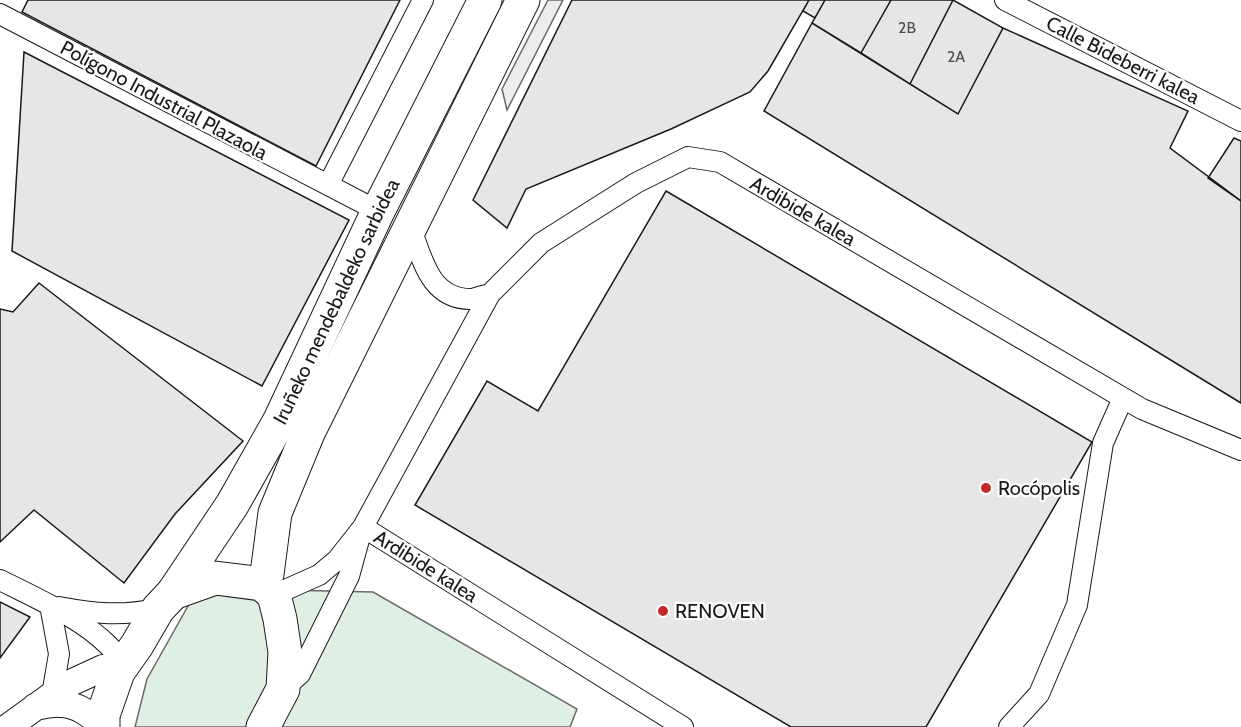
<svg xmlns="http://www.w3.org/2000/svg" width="1241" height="727" viewBox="0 0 1241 727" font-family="Cabin,sans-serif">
	<rect width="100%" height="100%" fill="#fff"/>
	<path fill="#e0efe3" stroke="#6a6a6a" stroke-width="1.5" d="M201 583 285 590 373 592 577 709 570 727H135L147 679Z"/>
	<path fill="#ededed" stroke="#6a6a6a" stroke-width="1.5" d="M548 0H563L507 110 502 89Z"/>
	<path fill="#e6e6e6" stroke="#1a1a1a" stroke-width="1.5" d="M28 0H400L316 166 22 12Z
		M572 0H809L768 71 750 92 671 129 526 189 507 228 473 200Z
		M809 0H825L815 18 803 11Z
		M825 0H891L861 53 812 23Z
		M891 0H953L910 84 861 53Z
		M953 0 1003 28 958 114 910 84Z
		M812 23 958 114 1003 28 1188 111 1170 148 1241 201V403L764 111Z
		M24 52 349 220 262 386 12 251Z
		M1234 138 1241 141V201L1208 178Z
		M666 191 1092 442 926 727H791L415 505 487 381 538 411Z
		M39 283 243 441 175 514 124 583 34 510 0 542V309L13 312Z
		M0 602 30 617 0 658Z"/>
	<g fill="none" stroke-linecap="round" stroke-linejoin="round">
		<defs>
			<path id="minor" d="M1005 0 1241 121
				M0 14 378 211
				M328 185 423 0
				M410 226C422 257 429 300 472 299 477 298 484 295 490 294
				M363 527 683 727
				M0 580C36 598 81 618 109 646 115 652 118 660 122 667
				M274 595 319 575 337 560 363 527 490 294 541 243 636 183 688 157 720 162 1142 409 1241 450
				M50 605 59 654 52 695
				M59 607C96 614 120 616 158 609
				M283 689 300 674 349 576 360 536
				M1009 727 1039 694 1077 605 1103 443 1123 398"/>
			<path id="tertiary" d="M35 707C43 706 52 703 60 704 76 704 92 714 101 727
				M8 727 66 685 103 668 122 667"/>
			<g id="trunk">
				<path d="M262 584 267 574 275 513 308 433 523 0"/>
				<path d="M173 593 215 578 262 584 274 595 280 619 285 652 283 689 263 727"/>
				<path id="s1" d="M103 727V715L118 672 137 645 158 609 173 593 232 505 280 420 378 211 485 0"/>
			</g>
		</defs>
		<use href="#minor" stroke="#1a1a1a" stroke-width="22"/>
		<use href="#tertiary" stroke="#1a1a1a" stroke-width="28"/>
		<use href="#trunk" stroke="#1a1a1a" stroke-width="35"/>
		<use href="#minor" stroke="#fff" stroke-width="20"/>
		<use href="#tertiary" stroke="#fff" stroke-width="26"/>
		<use href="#trunk" stroke="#fff" stroke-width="33"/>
	</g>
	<g fill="#c62828" stroke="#fff" stroke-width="2">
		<circle cx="986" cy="488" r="6"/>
		<circle cx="663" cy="611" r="6"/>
	</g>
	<g text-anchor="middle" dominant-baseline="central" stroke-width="4.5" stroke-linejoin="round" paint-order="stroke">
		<g font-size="16" fill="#4d4d4d">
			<text x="907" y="27">2B</text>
			<text x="956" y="56">2A</text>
		</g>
		<g font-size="20" fill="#1a1a1a" stroke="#fff">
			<text transform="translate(1123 60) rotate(27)">Calle Bideberri kalea</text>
			<text transform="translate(164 100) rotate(28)">Polígono Industrial Plazaola</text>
			<text transform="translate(803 211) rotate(30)">Ardibide kalea</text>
			<text stroke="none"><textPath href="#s1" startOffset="489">Iruñeko mendebaldeko sarbidea</textPath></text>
			<text transform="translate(426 566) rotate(32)">Ardibide kalea</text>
		</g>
		<g font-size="20" fill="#1a1a1a" stroke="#fff" text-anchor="start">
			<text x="998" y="488">Rocópolis</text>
			<text x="675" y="611">RENOVEN</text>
		</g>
	</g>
</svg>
